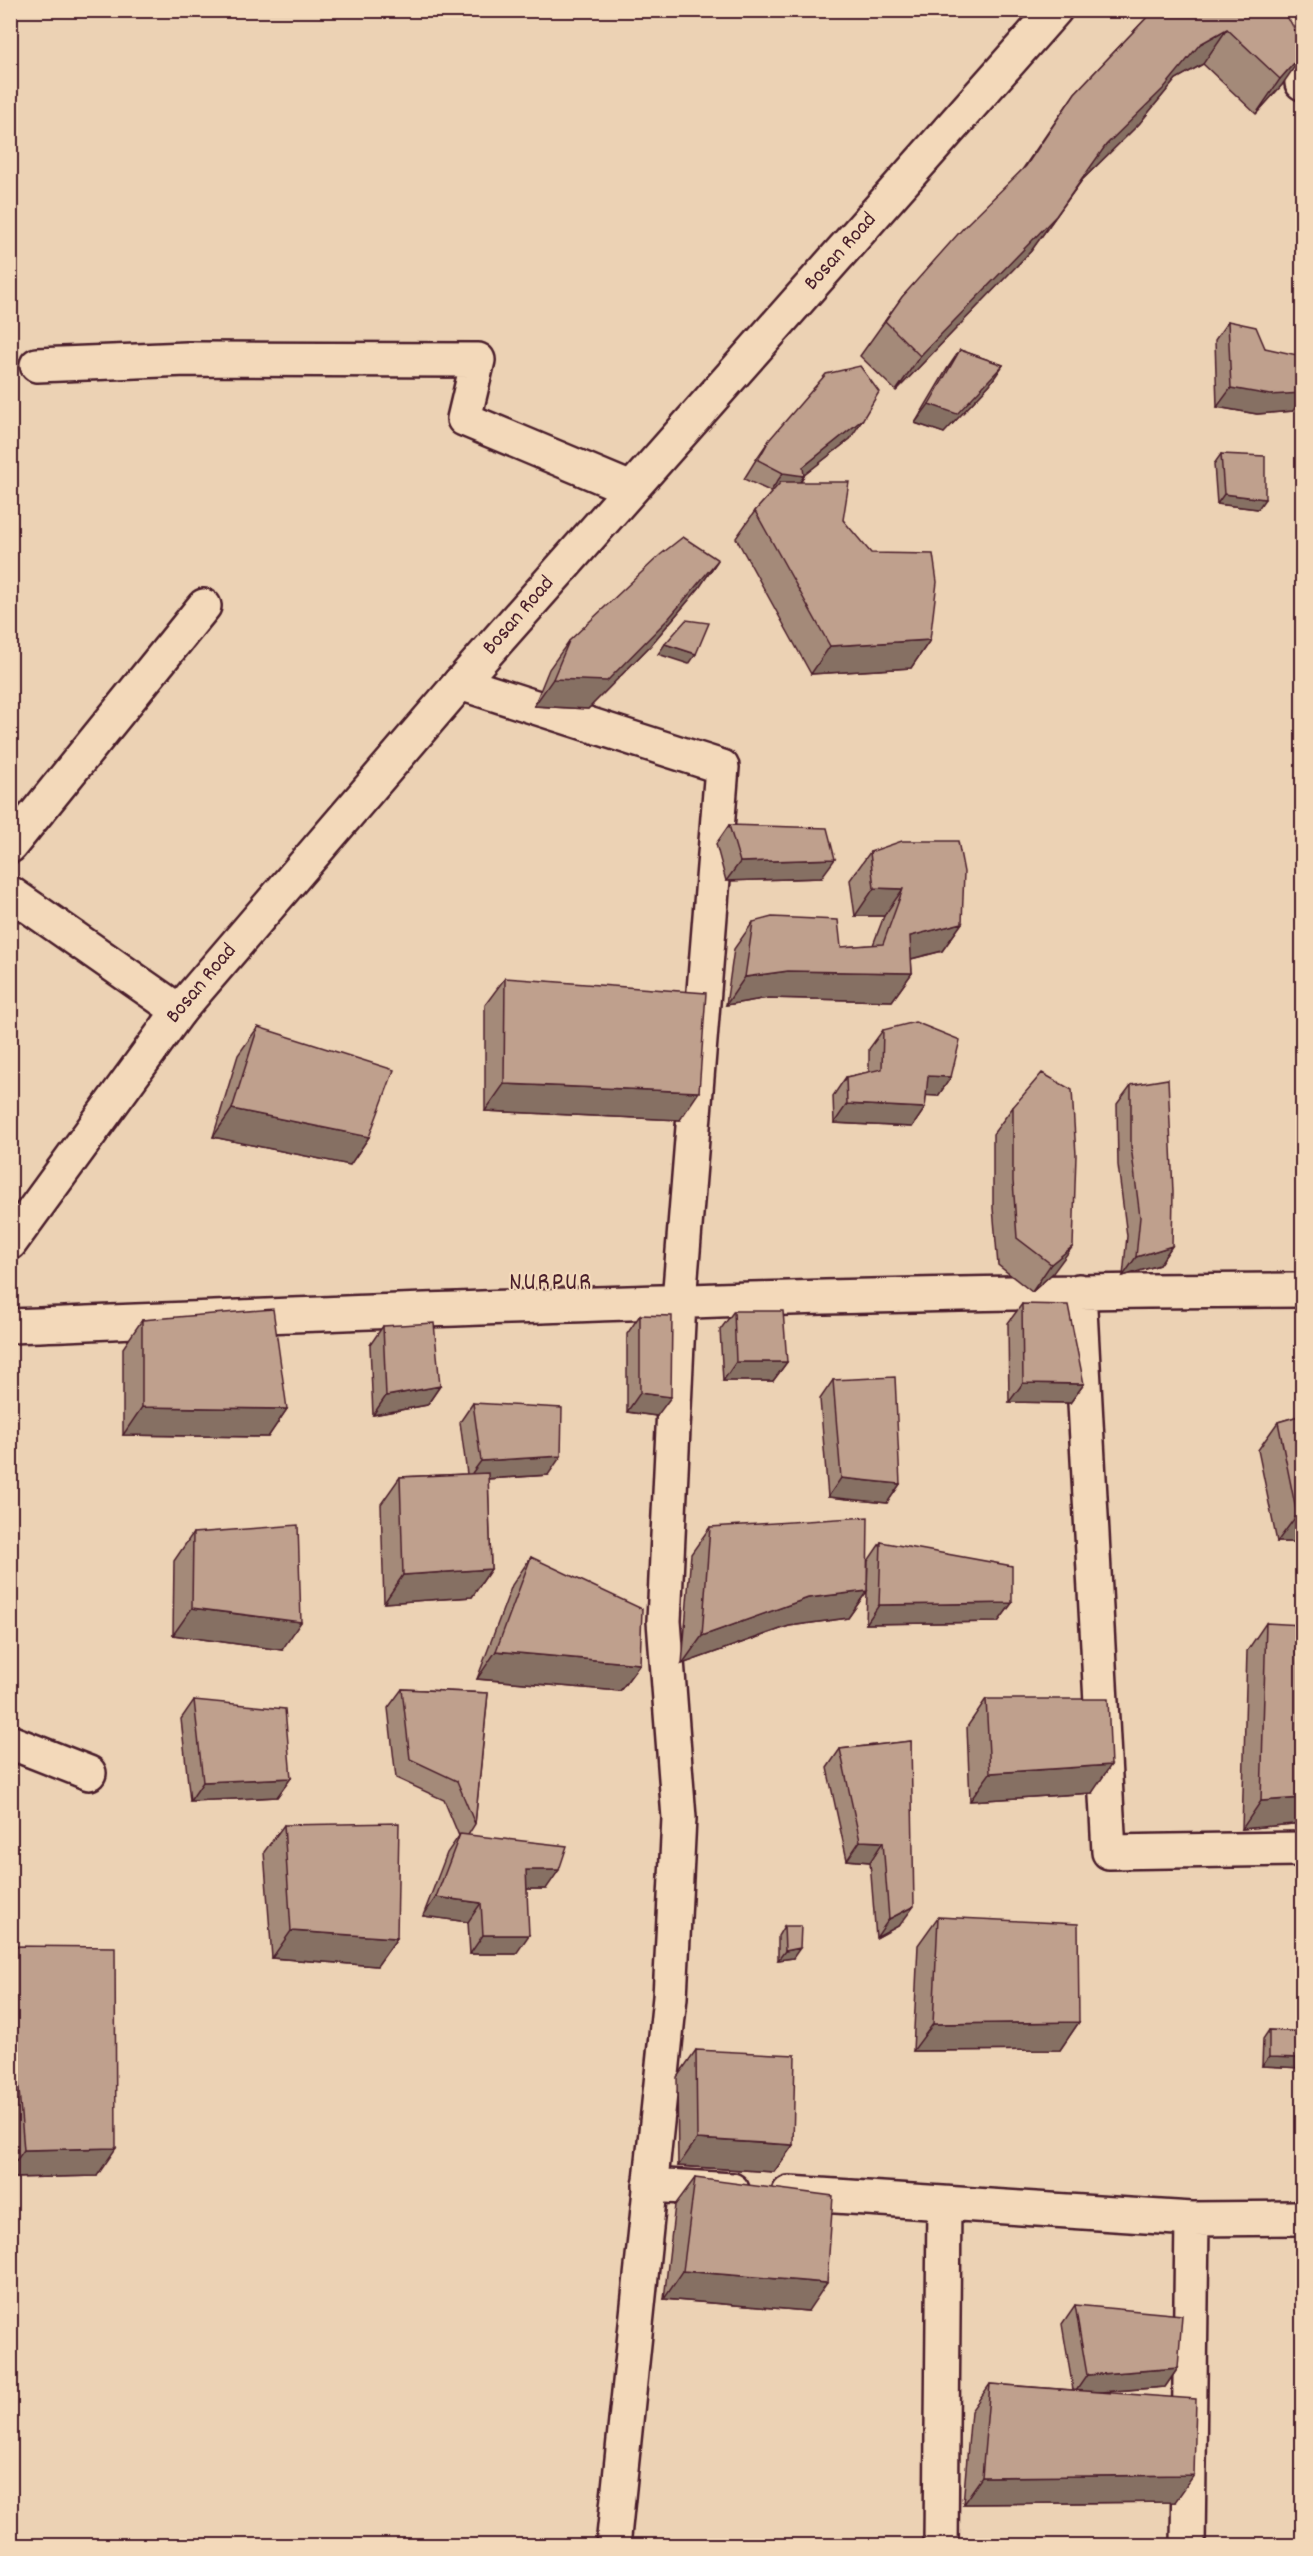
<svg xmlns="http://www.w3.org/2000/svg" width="1313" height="2556" viewBox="0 0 1313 2556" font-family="Dekko,sans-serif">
	<rect width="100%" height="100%" fill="#ecd2b4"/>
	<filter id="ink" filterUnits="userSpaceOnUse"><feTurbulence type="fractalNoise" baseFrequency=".0167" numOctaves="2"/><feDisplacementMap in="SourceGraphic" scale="12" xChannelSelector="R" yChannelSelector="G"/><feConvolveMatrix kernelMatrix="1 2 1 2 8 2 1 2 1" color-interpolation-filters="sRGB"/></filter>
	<g filter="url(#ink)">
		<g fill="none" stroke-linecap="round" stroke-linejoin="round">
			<defs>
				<path id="minor" d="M1294 10 1302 18
					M1302 48 1301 64 1302 83
					M37 365 187 359 478 360 464 419 631 489
					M460 683 722 767 679 1301 664 1621 679 1818 670 1997 613 2546
					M10 846 204 606
					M10 893 179 1011
					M1079 1291 1109 1852 1302 1849
					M10 1326C441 1309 872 1291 1302 1290
					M10 1742 89 1773
					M650 2185 732 2190
					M789 2193 1192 2219 1302 2218
					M941 2546 944 2203
					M1188 2546 1192 2219"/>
				<path id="secondary" d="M10 1243 179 1011 460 683 1055 10"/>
			</defs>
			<use href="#minor" stroke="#4a1f2b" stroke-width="38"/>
			<use href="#secondary" stroke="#4a1f2b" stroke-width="38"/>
			<use href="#minor" stroke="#f3d9ba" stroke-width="33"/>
			<use href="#secondary" stroke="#f3d9ba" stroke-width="33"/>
		</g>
		<path fill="#a48a79" stroke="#4a1f2b" stroke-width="1.5" d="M1154 10H1278L1282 85 1256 114 1203 64 1176 79 1139 124 1082 180 1031 251 896 391 860 356 902 297 1022 170 1075 93Z
			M1228 321 1265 348 1293 411 1257 414 1217 407 1215 340Z
			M960 350 1003 365 990 384 944 433 915 423 947 369Z
			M770 439H850L804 475V476L801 482 843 520 930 640 911 668 811 674 736 538 755 511 772 492 744 479 757 458Z
			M1221 454 1258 509 1217 504 1214 464Z
			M718 560 699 588 650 646 588 709 534 706 549 669 569 641Z
			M729 825 821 878 726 881 716 844Z
			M870 852 962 923 942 951 911 959 912 973 892 1001 768 998 726 1005 734 949 753 922 841 947 873 945 884 916H855L850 880Z
			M505 978 680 1120 485 1111V1005Z
			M258 1027 369 1137 350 1165 213 1137 238 1055Z
			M883 1030 951 1077 938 1096 926 1095 925 1108 912 1127 834 1123 833 1096 846 1077 869 1072V1049Z
			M1131 1085 1172 1246 1159 1265 1123 1276 1127 1236 1118 1165 1117 1104Z
			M1013 1107 1053 1273 1032 1292 998 1265 993 1208V1134Z
			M1022 1304 1084 1384 1070 1403 1009 1402 1008 1323Z
			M734 1311 787 1362 773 1381H723L720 1330Z
			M640 1315 657 1416 627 1412V1334Z
			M142 1320 287 1409 268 1437 123 1435V1348Z
			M383 1326 440 1386 427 1405 373 1415 370 1345Z
			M833 1380 900 1484 887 1503 828 1497 820 1399Z
			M473 1403 548 1475 488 1479 491 1569 472 1597 384 1603 381 1504 400 1477 467 1474 460 1422Z
			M1302 1415V1542H1277L1258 1450 1278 1422Z
			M710 1527 867 1591 868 1561 881 1542 1012 1603 998 1622 866 1624 867 1591 848 1618 789 1626 682 1664 691 1554Z
			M193 1533 282 1650 173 1635 174 1561Z
			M531 1557 640 1664 620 1691 477 1679 512 1585Z
			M1266 1623 1302 1823 1242 1829 1247 1651Z
			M402 1689 488 1693 475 1824 468 1835 546 1889H527L516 1954H470L468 1922 423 1916 447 1853 459 1836 444 1800 396 1778 388 1708Z
			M986 1699 1092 1793 970 1801 967 1727Z
			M194 1700 291 1778 277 1797 190 1801 181 1719Z
			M911 1741 900 1925 876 1938 870 1862 847 1860 827 1768 840 1749Z
			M284 1825 397 1938 377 1966 272 1958 264 1852Z
			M938 1917 1079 2022 1060 2050 913 2051 918 1945Z
			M784 1926 793 1958 778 1960V1936Z
			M10 1946 97 2176 10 2178Z
			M1269 2030 1302 2032V2068L1262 2066 1263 2039Z
			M696 2050 793 2145 774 2172 678 2166 677 2077Z
			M695 2178 808 2311 664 2299 675 2205Z
			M1075 2305 1178 2368 1165 2387 1103 2392 1175 2502 963 2504 971 2411 990 2384 1073 2390 1062 2324Z"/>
		<path fill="#867063" stroke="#4a1f2b" stroke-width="1.5" d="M1227 29 1203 64 1176 79 1139 124 1082 180 1031 251 896 391 920 356 1106 145 1200 44Z
			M1302 54V56L1282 85 1256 114 1280 79Z
			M1003 365 990 384 944 433 915 423 929 404Z
			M1231 388 1302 393V397L1293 411 1257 414 1217 407Z
			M863 419 850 439 803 476H804L791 495 770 492 783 473 803 467Z
			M1224 494 1265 499 1258 509 1217 504Z
			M718 560 699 588 650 646 588 709 534 706 553 679Z
			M930 640 911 668 811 674 830 646Z
			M665 644 696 654 689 664 658 654Z
			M835 859 821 878 726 881 740 862Z
			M874 888 903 889 884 916H855Z
			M962 923 942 951 891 964 910 936Z
			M788 971 912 973 892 1001 768 998 726 1005 745 977Z
			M928 1076 951 1077 938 1096 914 1095Z
			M504 1084 699 1092 680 1120 485 1111Z
			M847 1104 925 1108 912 1127 834 1123Z
			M232 1109 369 1137 350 1165 213 1137Z
			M1073 1246 1053 1273 1032 1292 1051 1264Z
			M1172 1246 1159 1265 1123 1276 1136 1257Z
			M736 1362H787L773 1381H723Z
			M1023 1383 1084 1384 1070 1403 1009 1402Z
			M440 1386 427 1405 373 1415 386 1396Z
			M640 1393 671 1397 657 1416 627 1412Z
			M142 1407 287 1409 268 1437 123 1435Z
			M561 1456 548 1475 467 1480 481 1461Z
			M841 1478 900 1484 887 1503 828 1497Z
			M1297 1515H1302V1542H1277Z
			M491 1569 472 1597 384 1603 403 1575Z
			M867 1591 848 1618 789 1626 682 1664 702 1636 808 1598Z
			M1012 1603 998 1622 866 1624 879 1605Z
			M192 1608 301 1622 282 1650 173 1635Z
			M496 1651 640 1664 620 1691 477 1679Z
			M1111 1765 1092 1793 970 1801 990 1773Z
			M291 1778 277 1797 190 1801 203 1782Z
			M1302 1798V1823L1242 1829 1261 1801Z
			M860 1841 883 1842 870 1862 847 1860Z
			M526 1870H559L546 1889H513Z
			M436 1897 481 1903 468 1922 423 1916Z
			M914 1906 900 1925 876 1938 889 1919Z
			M291 1931 397 1938 377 1966 272 1958Z
			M483 1935H529L516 1954H470Z
			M800 1948 793 1958 778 1960 785 1951Z
			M1079 2022 1060 2050 913 2051 933 2024Z
			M1269 2057 1302 2058V2068L1262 2066Z
			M697 2139 793 2145 774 2172 678 2166Z
			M116 2148 97 2176 10 2178V2169L24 2150Z
			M683 2271 827 2283 808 2311 664 2299Z
			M1178 2368 1165 2387 1074 2394 1087 2375Z
			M1194 2475 1175 2502 963 2504 982 2477Z"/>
		<path fill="#bfa08d" stroke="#4a1f2b" stroke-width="1.5" d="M1154 10H1278L1290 21 1302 43V54L1280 79 1227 29 1200 44 1163 89 1106 145 1056 216 920 356 885 321 902 297 966 225 1026 166 1075 93Z
			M1228 321 1256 327 1265 348 1302 356V393L1270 395 1231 388Z
			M960 350 1003 365 957 414 929 404Z
			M860 366 879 392 863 419 803 467 804 476 783 473 758 460 770 439 826 374Z
			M1221 454 1265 456V499L1224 494Z
			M781 482H849L843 520 871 553 933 554 937 582 930 640 830 646 755 511Z
			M683 537 718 560 669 618 607 681 553 679 569 641 660 555Z
			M686 620 709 623 696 654 665 644Z
			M729 825 827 828 835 859 740 862Z
			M902 841H958L964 872 962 923 910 936 912 973 788 971 745 977 753 922 772 917 838 920 841 947 883 944 903 889 874 888 870 852Z
			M505 978 706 993 699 1092 504 1084Z
			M915 1022 960 1040 951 1077 928 1076 925 1108 847 1104 846 1077 882 1069 883 1030Z
			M258 1027 394 1070 369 1137 232 1109Z
			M1042 1073 1072 1090 1076 1155 1073 1246 1051 1264 1017 1238 1013 1181V1107Z
			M1168 1079 1173 1192 1172 1246 1136 1257 1140 1217 1131 1146V1085Z
			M1022 1304 1068 1305 1084 1384 1023 1383Z
			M273 1309 287 1409 142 1407V1320Z
			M734 1311H783L787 1362H736Z
			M640 1315 672 1316 671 1397 640 1393Z
			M434 1323 440 1386 386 1396 383 1326Z
			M895 1377 900 1484 841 1478 833 1380Z
			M473 1403 562 1408 561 1456 481 1461Z
			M1302 1415V1515H1297L1278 1422Z
			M488 1473 491 1569 403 1575 400 1477Z
			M868 1517 867 1591 808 1598 702 1636 710 1527Z
			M298 1525 301 1622 192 1608 193 1533Z
			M881 1542 1012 1566V1603L879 1605Z
			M531 1557 642 1609 640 1664 496 1651Z
			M1266 1623 1302 1625V1798L1261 1801Z
			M402 1689 488 1693 475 1824 457 1781 410 1759Z
			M986 1699H1108L1111 1765 990 1773Z
			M194 1700 285 1709 291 1778 203 1782Z
			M911 1741 914 1906 889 1919 883 1842 860 1841 840 1749Z
			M399 1823 397 1938 291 1931 284 1825Z
			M460 1834 567 1846 559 1870H526L529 1935H483L481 1903 436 1897Z
			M938 1917 1078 1924 1079 2022 933 2024Z
			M784 1926H801L800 1948 785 1951Z
			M10 1946 115 1947 116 2148 24 2150 10 1982Z
			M1269 2030 1302 2032V2058L1269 2057Z
			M696 2050 795 2055 793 2145 697 2139Z
			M695 2178 833 2196 827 2283 683 2271Z
			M1075 2305 1182 2315 1178 2368 1087 2375Z
			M990 2384 1196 2399 1194 2475 982 2477Z"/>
	</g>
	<g text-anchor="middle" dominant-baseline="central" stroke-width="4.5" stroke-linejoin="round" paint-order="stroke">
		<g font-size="22" fill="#4a1f2b" stroke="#f3d9ba">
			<text transform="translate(841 252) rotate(-48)">Bosan Road</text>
			<text transform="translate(519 616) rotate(-49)">Bosan Road</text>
			<text transform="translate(202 984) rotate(-50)">Bosan Road</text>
		</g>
		<g font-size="26" letter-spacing="1.5" fill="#4a1f2b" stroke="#f3d9ba">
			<text x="551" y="1283">NURPUR</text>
		</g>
	</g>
	<rect width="1313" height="2556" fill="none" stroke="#f3d9ba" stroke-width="36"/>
	<rect x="18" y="18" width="1277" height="2520" fill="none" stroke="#4a1f2b" stroke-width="2" filter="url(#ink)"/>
</svg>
